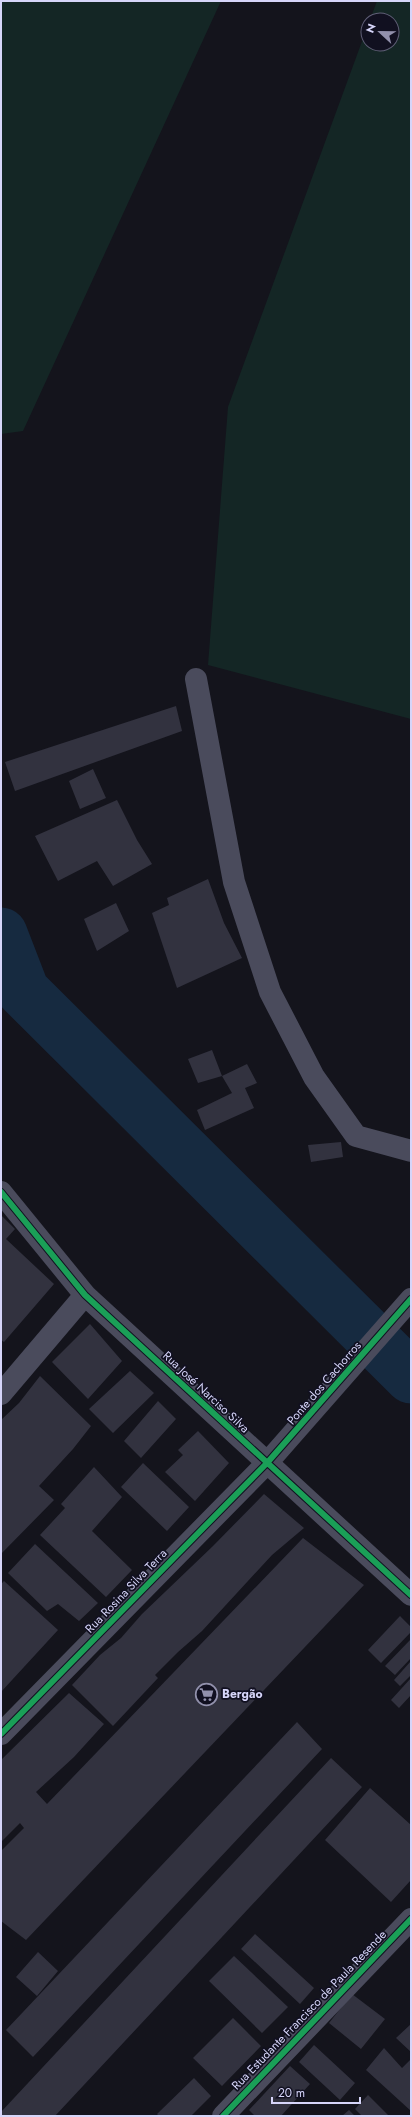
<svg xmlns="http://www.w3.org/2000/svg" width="412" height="2117" viewBox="0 0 412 2117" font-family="Jost,sans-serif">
	<rect width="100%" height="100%" fill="#14141c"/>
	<path fill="#142625" d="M1 1H221L23 431 1 434Z
		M377 1H411V719L208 665 228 407 368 25V44H392V20H370Z"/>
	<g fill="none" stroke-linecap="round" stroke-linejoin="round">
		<path stroke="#162a40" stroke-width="53" d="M1 934 23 991 411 1377"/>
	</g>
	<path fill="#32323f" d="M176 706 182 731 15 791 5 762Z
		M93 769 106 798 80 809 69 781Z
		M117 800 137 840 152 864 113 886 97 861 58 881 35 836Z
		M208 879 224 923 242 958 177 988 152 913 169 905 167 898Z
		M116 903 129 931 97 951 84 919Z
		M212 1050 222 1076 247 1064 257 1083 245 1088 254 1108 205 1130 197 1110 232 1093 222 1076 198 1083 188 1059Z
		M341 1142 343 1157 311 1162 308 1145Z
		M1 1215 15 1229 6 1239 54 1284 4 1342 1 1340Z
		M90 1324 122 1361 88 1399 52 1362Z
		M130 1371 154 1393 113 1433 89 1409Z
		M40 1376 91 1426 73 1449 39 1486 54 1500 1 1554V1420L19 1403Z
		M158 1401 176 1419 141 1458 124 1441Z
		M198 1431 229 1463 195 1501 165 1472 183 1455 178 1450Z
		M143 1463 189 1507 167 1531 121 1487Z
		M94 1467 122 1497 92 1531 132 1570 106 1597 40 1535 65 1508 61 1504Z
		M264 1494 304 1528 272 1555 202 1631 178 1652 155 1675 158 1678 113 1726 72 1685 100 1655 121 1638 142 1614 213 1546Z
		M303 1538 364 1585 26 1940 1 1921V1851L24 1828 20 1823 1 1842V1760L69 1693 104 1724 74 1757 36 1792 47 1804Z
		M35 1544 98 1603 79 1621 58 1604 47 1611 8 1573Z
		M4 1581 58 1630 1 1692V1584Z
		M400 1616 411 1627V1632L381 1663 368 1650Z
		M411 1639V1658L395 1675 385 1666Z
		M411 1661V1675L400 1686 394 1680Z
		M411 1678V1695L399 1708 391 1700Z
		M297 1722 322 1749 33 2057 6 2030Z
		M331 1758 362 1787 55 2116H1V2112Z
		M370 1788 411 1825V1880L391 1902 325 1840Z
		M255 1934 314 1988 300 2004 241 1949Z
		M38 1952 58 1971 37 1996 16 1977Z
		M234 1956 288 2007 262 2033 209 1981Z
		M352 1994 385 2019 361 2049 329 2023Z
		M233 2018 261 2046 222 2086 193 2058Z
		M411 2024V2052L396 2038Z
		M314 2045 355 2083 340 2100 299 2062Z
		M384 2048 402 2068 411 2059V2111L366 2070Z
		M290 2066 310 2084 281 2116H255L249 2110Z
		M194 2078 211 2096 191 2116H159L157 2114Z
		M368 2095 389 2116H362L355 2109Z
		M349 2110 355 2116H342Z"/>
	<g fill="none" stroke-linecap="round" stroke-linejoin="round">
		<path stroke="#4a4b5c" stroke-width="22" d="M196 679 234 882 270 992 314 1077 356 1136 411 1151
			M1 1192 85 1295 411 1595
			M1 1394 85 1295
			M1 1734 267 1463 411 1299
			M223 2116 411 1919"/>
		<defs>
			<path id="cycleway" d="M1 1192 85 1295 411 1595
				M1 1734 267 1463 411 1299
				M223 2116 411 1919"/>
		</defs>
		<use href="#cycleway" stroke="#111020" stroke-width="8"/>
		<use href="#cycleway" stroke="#1a9f57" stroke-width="6"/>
	</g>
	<defs>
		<symbol id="supermarket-ring" viewBox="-11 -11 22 22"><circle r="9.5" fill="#111020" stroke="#9291ac" stroke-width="1.5"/><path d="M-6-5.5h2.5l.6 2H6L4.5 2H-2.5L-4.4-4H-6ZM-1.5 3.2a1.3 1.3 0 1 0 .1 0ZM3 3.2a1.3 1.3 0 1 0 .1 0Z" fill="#9291ac"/></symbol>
	</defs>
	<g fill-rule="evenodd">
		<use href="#supermarket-ring" x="194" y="1682" width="25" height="25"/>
	</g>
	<g text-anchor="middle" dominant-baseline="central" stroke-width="3.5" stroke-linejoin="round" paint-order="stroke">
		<g font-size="12" fill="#d6d5f9" stroke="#111020">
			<text transform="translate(324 1383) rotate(-49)">Ponte dos Cachorros</text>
			<text transform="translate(206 1392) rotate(43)">Rua José Narciso Silva</text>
			<text transform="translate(126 1591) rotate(-46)">Rua Rosina Silva Terra</text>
			<text transform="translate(309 2010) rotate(-46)">Rua Estudante Francisco de Paula Resende</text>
		</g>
		<g font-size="12" font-weight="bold" fill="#d6d5f9" stroke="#111020" text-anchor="start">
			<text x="222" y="1694">Bergão</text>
		</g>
	</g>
	<rect width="412" height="2117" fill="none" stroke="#d6d5f9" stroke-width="4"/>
	<g transform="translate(380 32) rotate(292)"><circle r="19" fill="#111020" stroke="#605f77"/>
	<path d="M0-3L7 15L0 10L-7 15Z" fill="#9291ac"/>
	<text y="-6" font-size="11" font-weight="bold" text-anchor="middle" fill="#d6d5f9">N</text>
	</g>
	<path d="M272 2097v6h88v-6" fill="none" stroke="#d6d5f9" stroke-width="2"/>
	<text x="278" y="2097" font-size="12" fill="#d6d5f9" stroke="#111020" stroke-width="3" paint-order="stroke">20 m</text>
</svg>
